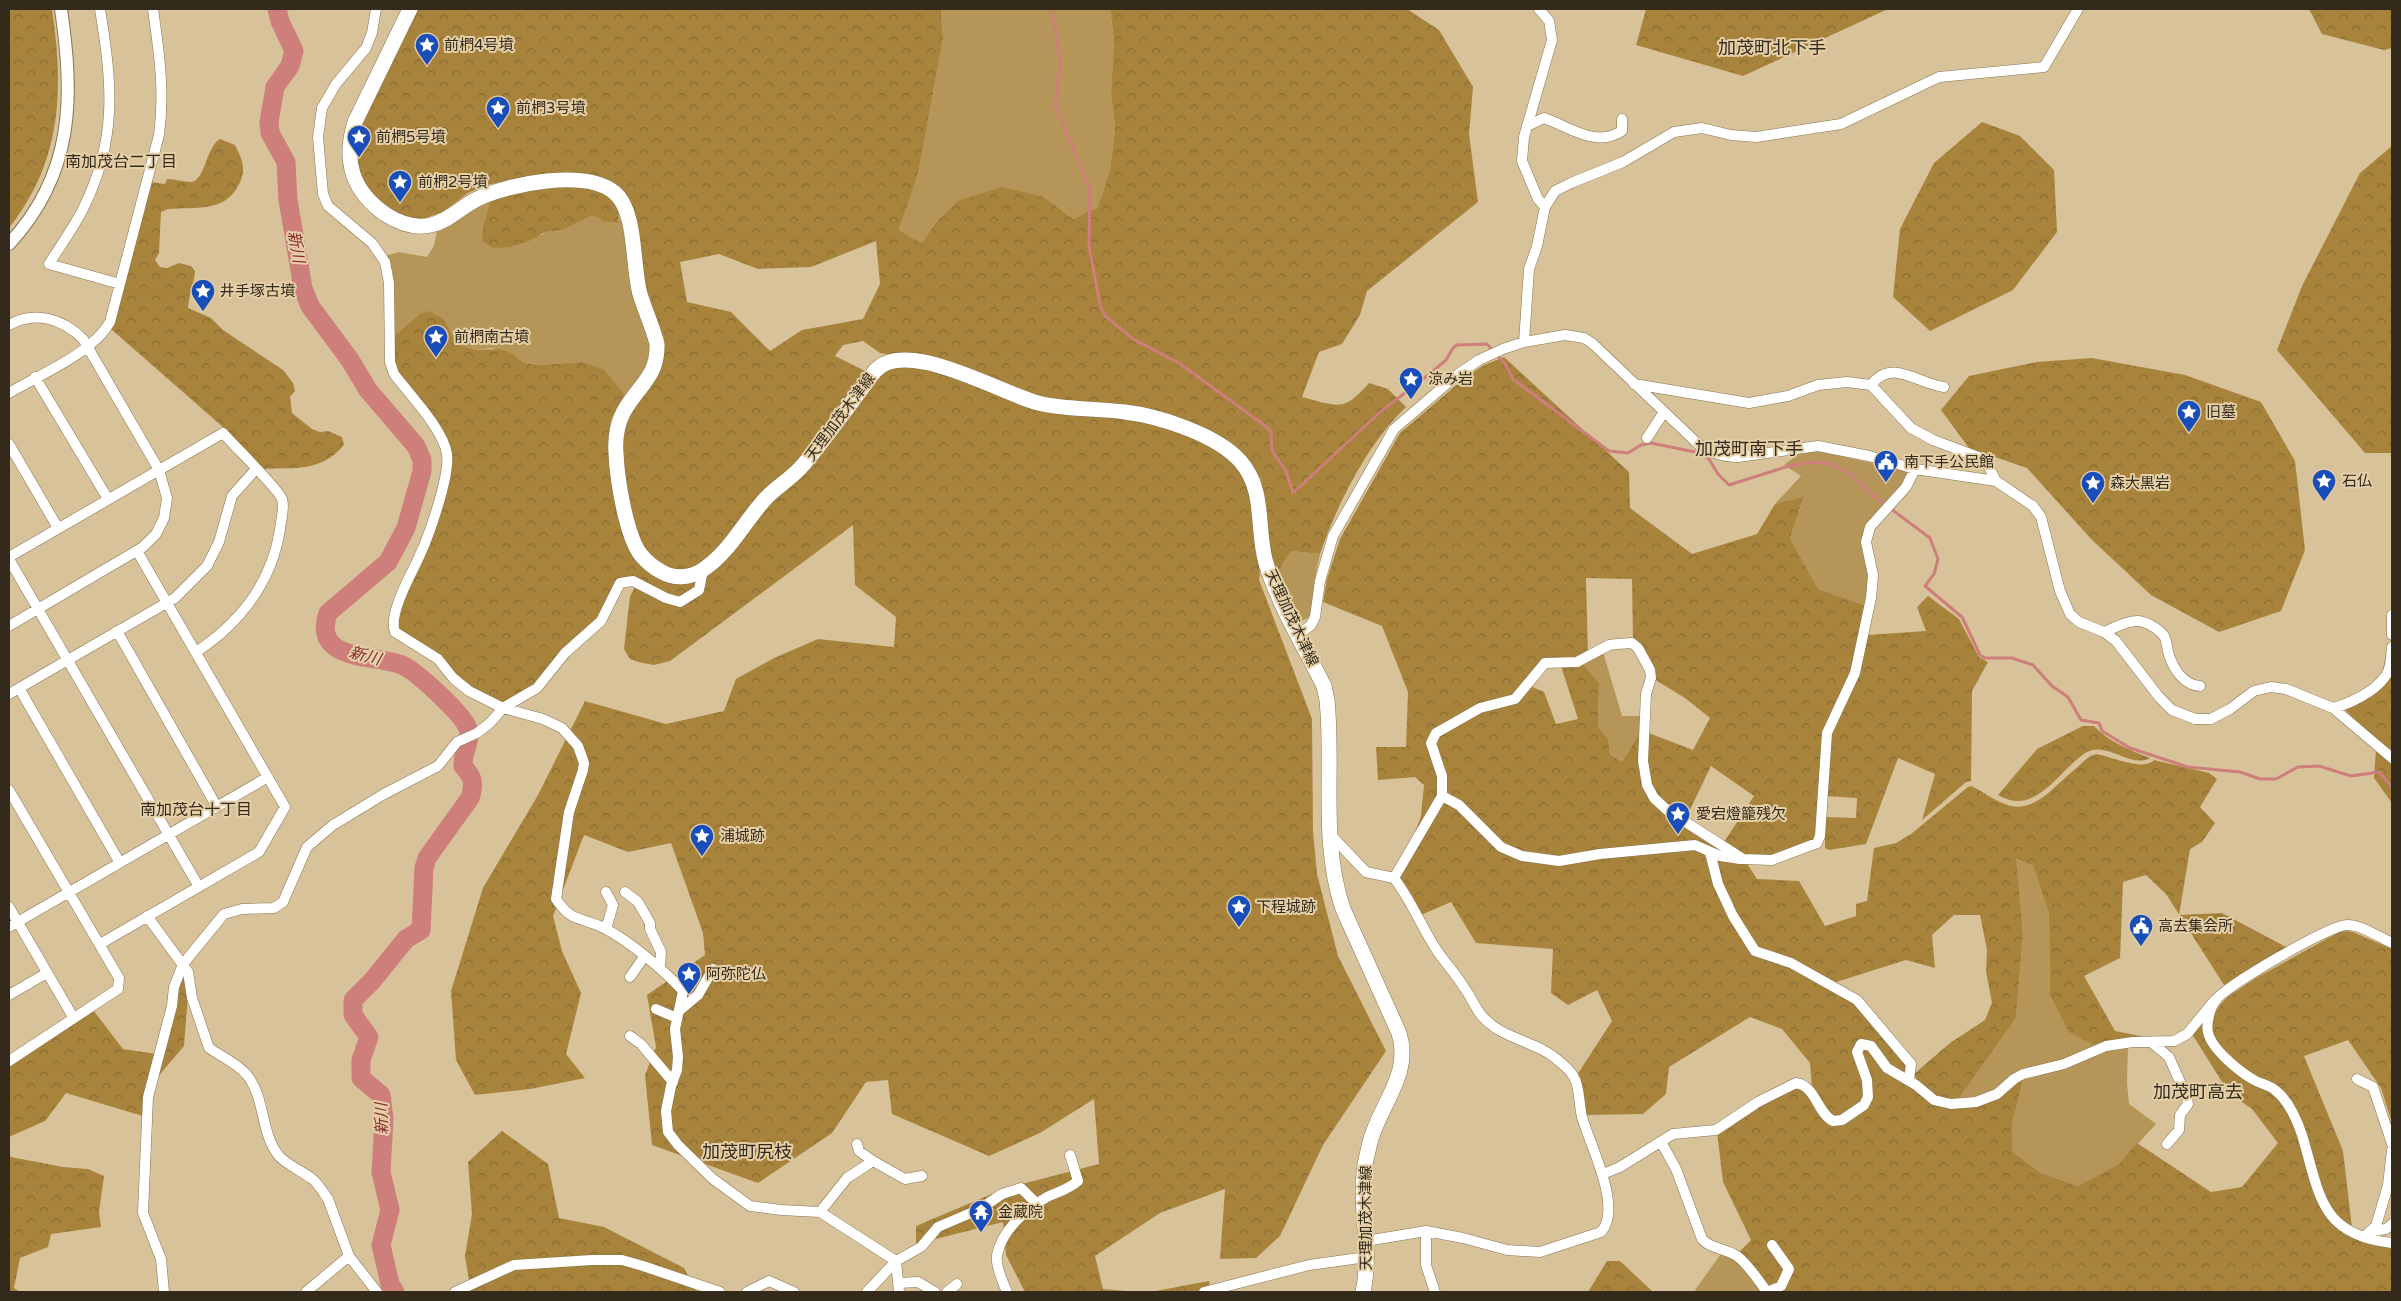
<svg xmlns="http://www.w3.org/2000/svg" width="2401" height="1301" viewBox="0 0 2401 1301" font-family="'Varela Round','Noto Sans JP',sans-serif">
	<defs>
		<pattern id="forest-crowns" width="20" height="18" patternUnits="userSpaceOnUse" patternTransform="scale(1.25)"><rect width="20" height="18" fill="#a8833c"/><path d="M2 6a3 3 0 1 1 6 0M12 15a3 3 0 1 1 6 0" fill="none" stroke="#896b32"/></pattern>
	</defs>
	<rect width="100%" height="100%" fill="#d8c29a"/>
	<path fill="#b59558" d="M941 9H1110L1114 40 1111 94 1115 128 1110 170 1098 207 1073 219 1044 197 934 225 922 243 899 230 918 174 943 39Z
		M490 201 483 226 542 235 545 232 562 230 592 216 619 222 620 212 651 351 648 368 625 395 604 369 582 362 537 365 524 363 513 354 492 348 475 350 457 344 444 319 419 314 391 339 385 256 399 252 427 257 434 246 437 231Z
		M1818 451 1902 470 1907 473 1909 477 1867 525 1869 575 1867 606 1818 589 1790 538 1804 498 1775 504 1801 476 1784 465 1800 453Z
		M1291 551 1320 554 1314 583 1311 617 1300 621 1276 575Z
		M1603 652 1622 716H1641L1640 732 1622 762 1610 754 1608 739 1598 726 1599 683 1582 663Z
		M2015 859 2033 866 2049 914 2050 995 2096 1046 2063 1061 2022 1071 1991 1094 1957 1101 2016 1018 2023 935Z
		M2128 1045 2127 1083 2129 1104 2156 1124 2119 1164 2078 1186 2041 1173 2012 1151V1124L2024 1077 2107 1049Z
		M1723 1251 1735 1257 1765 1292H1697L1695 1290Z"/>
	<path fill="url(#forest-crowns)" fill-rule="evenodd" d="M9 9H52C64 90 62 161 9 228Z
		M418 9H941L943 39 918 174 899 230 922 243 934 225 958 201 1002 187 1044 197 1073 219 1098 207 1110 170 1115 128 1111 94 1114 40 1110 9H1407L1439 30 1473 87 1469 134 1478 202 1367 291 1360 315 1342 344 1319 352 1302 397C1338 406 1343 413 1369 383L1388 389 1406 407C1368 443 1337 504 1320 554L1291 551 1276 575 1271 559 1261 479 1248 459 1228 440 1190 425 1054 402 897 356 880 353 863 341 843 345 835 356 869 373 799 464 705 561C685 572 680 574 660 563 650 557 642 547 637 537 634 529 633 519 632 511 626 483 616 452 626 424 639 389 668 384 664 339L643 279 628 197 538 175 486 185 468 193 443 212 416 221 405 218 377 199 360 176 355 151 364 114ZM876 241 880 284 863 319 802 330 770 351 731 312 687 302 680 262 719 254 758 269 811 267Z
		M1646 9H1888L1743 76 1636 45Z
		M2309 9H2392V48L2384 50 2322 34Z
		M1982 122 2020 136 2054 170 2057 232 2013 290 1930 331 1893 297 1900 229 1934 163Z
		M220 139 235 145C243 161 247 170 238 186 225 212 195 207 168 209L161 212 159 253 155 260 160 267 167 268 179 263 191 266 195 271C194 284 189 294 188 308L211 318 223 330 283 370 293 383 295 391 290 397 292 413 312 429 320 432 328 431 342 437 344 445C320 473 295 467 261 469L224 428 111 329 151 182 165 184 167 179C175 179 183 182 191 182 205 181 206 147 220 139Z
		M2392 146V453H2365L2277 350 2302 286 2360 173Z
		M578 186C589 189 618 195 619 211 619 214 618 219 619 223L602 221 600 218 592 216 562 230 545 232 527 242 510 247 493 248 482 241 483 226 490 201 525 189Z
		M428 311 444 319 457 344 475 350 500 349 513 354 524 363 537 365 582 362 604 369 625 395C620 404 611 415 610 426 606 465 622 512 630 549 640 569 655 574 674 583L753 522 881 370 904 364 988 386 1133 416 1195 438 1214 448 1237 467 1251 493 1260 574 1259 580 1312 719 1313 831 1317 874 1338 956 1386 1051 1323 1145 1280 1236 1256 1258 1220 1259 1225 1189 1160 1213 1095 1256 1103 1289 1138 1292H1025L1006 1255 1003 1222 916 1244V1226L1006 1188 1099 1164 1094 1099 1040 1133 989 1156 892 1114 888 1080 866 1082 832 1133 758 1183 652 1145 645 1075 656 1047 647 995 705 955 703 933 671 843 628 852 584 835 553 916 562 951 581 993 566 1054 585 1078 530 1089 475 1095 456 1060 451 991 483 888 538 795 585 701 666 724 724 711 736 679 774 658 818 639 894 647 896 617 855 585 853 525 670 661 654 665 638 662 630 659 624 649 630 596 635 587 626 578 606 608 536 686 504 705 470 688 400 634 396 622 450 460 396 371 391 339 419 314Z
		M1504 357 1629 472 1630 508 1692 554 1757 534 1775 504 1804 497 1790 538 1818 589 1867 606 1852 672 1826 724 1817 836 1815 840 1779 855 1744 856 1724 842 1754 796 1711 766 1686 818C1645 792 1647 778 1646 732L1693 750 1710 718 1685 698 1654 679C1653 663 1646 649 1633 640L1632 579 1586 578 1588 654 1577 658 1549 659 1513 696 1435 730 1439 795 1415 833 1421 816 1424 785 1415 777 1378 780 1376 747H1406L1408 692 1382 626 1323 602 1327 579 1340 539 1400 433 1461 381 1482 366Z
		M2092 358 2185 375 2261 402 2295 461 2305 550 2281 611 2219 632 2151 595 2092 540 2027 468 1969 448 1941 410 1969 376 2037 362Z
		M1928 596 1959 619 1979 657 1988 662 1972 691 1971 781 1966 782 1922 820 1935 774 1898 758 1866 844 1829 850 1825 848V817L1856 818 1857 798 1825 796 1828 742 1868 635 1926 631 1917 607Z
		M1582 663 1599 683 1598 726 1608 739 1610 754 1622 762 1640 732 1644 786 1730 855 1702 844 1559 858 1538 856 1509 848 1444 793 1435 749V739L1439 735 1530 686 1544 692 1556 724 1578 719 1561 666Z
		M2392 670V753L2345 710C2365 701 2379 688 2392 670Z
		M2083 726H2094C2109 742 2130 750 2150 758 2132 769 2107 741 2087 752 2059 769 2036 818 1998 795L2037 749Z
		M2376 750 2392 765V803L2374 778Z
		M2096 754C2110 756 2144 772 2154 760L2209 773 2217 779 2200 807 2215 823 2202 842 2190 849 2179 915 2222 913 2288 948 2224 985 2166 894 2146 875 2123 882 2120 958 2084 976 2115 1031 2151 1038 2096 1046 2069 1032 2050 995 2049 914 2033 866 2016 859 2023 935 2016 1018 1957 1101C1939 1097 1922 1092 1914 1074L1950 1043 1985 1020 1992 1003 1986 971 1987 950 1980 915H1954L1932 935 1935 968 1906 960 1833 983 1760 951 1745 931 1716 867 1717 858 1746 862 1757 879 1799 881 1825 926 1856 916V904L1867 901 1874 848 1896 843 1911 834 1968 787 1971 786C1982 791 1993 800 2005 804 2033 816 2055 785 2074 770 2082 764 2087 756 2096 754Z
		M1445 802 1457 808 1521 859 1600 857 1694 849 1704 853 1714 886 1752 954 1789 967 1854 1003 1907 1066V1073L1903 1075 1857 1042 1853 1053C1857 1065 1871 1090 1861 1102 1855 1108 1844 1113 1837 1117L1829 1114 1812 1088 1810 1063 1782 1029 1750 1017 1669 1067 1666 1094 1643 1114 1585 1115 1577 1075 1612 1021 1597 990 1568 1005 1551 993 1553 949 1476 943 1451 902 1421 915 1399 878 1418 840Z
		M2346 931 2353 932 2392 949V1123L2381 1088 2348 1040 2304 1056 2343 1151 2352 1228C2324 1218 2316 1168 2308 1142 2306 1136 2305 1126 2300 1121 2287 1106 2272 1091 2257 1078 2245 1067 2214 1048 2212 1032 2210 1018 2218 1005 2229 996L2256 978 2339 932Z
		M183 975 188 994 184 1046 156 1079 173 997Z
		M93 1010 123 1049 157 1054 146 1117 66 1093 45 1121 9 1137V1066Z
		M2203 1019 2204 1035 2213 1050 2273 1093 2288 1113 2333 1224 2343 1233 2392 1247V1292H1771L1738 1253 1751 1240 1723 1182 1717 1132 1738 1118 1797 1086 1800 1087 1829 1123 1866 1107 1860 1049H1869L1885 1070 1957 1107 2024 1077 2012 1124V1151L2041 1173 2078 1186 2119 1164 2137 1143 2211 1192 2242 1187 2278 1143 2252 1109 2229 1093 2192 1034Z
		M502 1131 548 1164 559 1218 604 1227 684 1268 697 1292H471L465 1256 472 1214 468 1162Z
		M9 1153 11 1157 63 1167 88 1169 104 1176 99 1212 101 1227 51 1234 48 1247 20 1258 14 1288 20 1292H9Z
		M1607 1261H1620L1653 1292H1588Z
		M1209 1281 1211 1292H1150Z"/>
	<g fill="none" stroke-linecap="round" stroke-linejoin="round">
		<path stroke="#ce7e7b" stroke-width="3" d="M1052 9 1061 64 1055 105 1090 189 1089 246 1100 305 1105 316 1133 339 1179 363 1268 428 1271 432 1272 451 1286 471 1293 493 1379 413 1432 372 1446 360 1453 348 1457 345 1487 344 1506 365 1513 379 1609 451 1628 453 1641 445 1651 443 1700 453 1709 459 1718 474 1729 485 1789 466 1812 462 1832 464 1849 473 1875 497 1930 538 1938 559 1934 574 1925 586 1962 617 1980 655 1985 658H2012L2033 665 2052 686 2068 697 2081 720 2099 723 2102 731 2130 748 2188 767 2240 772 2260 779H2276L2298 767 2319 766 2351 776 2379 772 2392 787"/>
		<path stroke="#ce7e7b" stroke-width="19" d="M277 9 280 21 294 51 290 66 275 87 269 122 270 133 286 162 288 200 303 288 310 306 350 360 368 390 416 446 422 460V471L406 528 388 562 328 613C312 662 373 654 402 665 416 671 464 715 468 729 472 739 462 754 463 766 473 777 475 783 470 798L427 858 424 868 421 930 406 939 372 981 353 1000V1015L369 1037 361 1060V1078L381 1095 384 1119 381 1172 390 1210 381 1245 390 1284 395 1292"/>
		<defs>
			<path id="minor" d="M100 9C112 83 118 139 83 209 73 229 60 246 49 264L120 284
				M376 9 372 33 366 48 336 84 322 108 318 137 323 194 328 206 372 243 385 262 389 283 390 362 394 374C410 395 443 429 447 454 450 476 429 536 419 557 411 575 388 614 395 632L438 659 453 678 469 691 503 708 543 719 562 728 578 746 584 763 583 770 569 812 556 899C573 924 580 916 604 928 629 941 663 969 683 991L675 1029 678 1057 677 1070 671 1086 666 1111 668 1132 678 1145 713 1179 750 1206 781 1210 820 1212 896 1261
				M1539 9 1549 21 1552 40 1524 137 1522 161 1538 199 1545 207
				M1527 126 1544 118C1570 127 1595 148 1622 131V119
				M9 325C35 310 63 319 83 339L159 470 167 498 164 518 156 534 143 547 9 626
				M1524 342 1529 269 1537 246 1545 207 1555 191 1571 183 1623 162 1674 132 1702 128 1731 135 1756 137 1841 124 1939 77 2044 67 2078 9
				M35 377 108 499
				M1634 384 1749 403 1788 396 1818 385 1847 382 1871 385 1911 428 1933 440 1981 458 1988 465 1996 481
				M1871 385C1892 357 1917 384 1944 387
				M9 393C39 375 93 353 110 322L159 135C165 92 159 52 153 9
				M1647 438 1664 412
				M9 444 58 528
				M9 557 223 433C233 445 278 488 282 499 285 507 281 520 280 529 272 582 240 623 196 652
				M9 559 199 887
				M2392 615V635
				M117 631 217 807
				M2104 632C2114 628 2126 621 2137 621 2146 621 2159 629 2164 636 2167 641 2167 649 2169 655 2174 670 2184 685 2200 686
				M1298 635 1311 625 1315 617 1320 581 1333 536 1394 429 1457 375 1479 360 1503 349 1524 342 1565 335 1584 338 1592 343 1697 443C1709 452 1722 457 1738 457L1818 446 1869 456 1915 469 1996 481 2033 506 2041 517 2060 591 2070 614 2079 622 2104 632 2116 641 2159 697 2172 710 2195 719H2211L2230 709 2254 691 2271 687 2286 689 2333 708 2392 758
				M19 688 120 863
				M9 694 175 598 207 566 219 542 232 496 256 469
				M2333 708C2349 704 2374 692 2384 678 2391 670 2391 657 2392 647
				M9 790 119 978 118 989 9 1061
				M1442 796 1459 805 1501 847 1522 856 1559 861 1600 854 1695 845 1720 856 1740 859
				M1329 833 1366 872 1394 878C1411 900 1421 926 1436 949 1445 963 1457 975 1465 989 1471 997 1475 1007 1481 1015 1503 1041 1538 1040 1561 1063 1565 1066 1571 1072 1574 1077 1580 1087 1579 1105 1582 1117 1590 1145 1623 1208 1601 1232L1540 1252 1507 1250 1463 1238 1426 1231 1366 1241
				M1710 852 1718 884 1733 916 1755 951 1791 963 1857 1000 1911 1064 1909 1080
				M1394 878 1442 796V776L1431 743 1436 733 1480 708 1515 699 1545 663 1577 662 1609 645 1617 644 1632 643 1638 648 1650 670 1651 678 1646 694 1643 761 1647 785 1654 798 1667 810 1743 859 1772 860 1817 843 1820 836 1827 733 1855 673 1871 598 1873 575 1866 542 1870 527 1906 487 1915 469
				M606 892 613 905 606 929
				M625 892 638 902 650 923V929L661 952 660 967
				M9 907 73 1017
				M147 916 188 972 192 998 209 1048C222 1057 237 1063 247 1075 266 1099 260 1133 279 1156 287 1165 302 1171 311 1178 318 1183 323 1192 328 1199L349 1256 377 1292
				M9 927 268 777
				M2392 943C2379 937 2362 925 2347 925 2330 925 2227 985 2216 1000 2210 1007 2206 1024 2208 1032 2211 1049 2240 1072 2254 1080 2261 1084 2269 1085 2275 1090 2288 1100 2297 1120 2302 1135 2320 1194 2319 1235 2392 1243
				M100 944 259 852 285 807 137 551
				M630 977 644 957
				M9 995 47 973
				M656 1009 677 1018
				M679 1011 698 995 713 969
				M630 1036 641 1044 673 1082
				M2151 1042 2169 1057 2187 1098 2188 1104 2180 1115 2179 1130 2167 1144
				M2357 1079 2373 1087 2392 1144
				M1661 1142 1676 1169 1702 1239C1709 1248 1727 1249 1737 1256 1749 1265 1758 1280 1767 1292L1781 1286 1789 1269 1772 1245
				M857 1144 859 1151 873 1161
				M1603 1174 1620 1167 1673 1134 1716 1130 1758 1102 1796 1083C1816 1086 1817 1113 1833 1121L1842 1120 1864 1105 1868 1097 1867 1080 1857 1052 1861 1044 1871 1046 1887 1068 1916 1085 1934 1100 1951 1104 1976 1102 1997 1094 2014 1079 2023 1074 2064 1064 2106 1046 2133 1042 2174 1041 2187 1034 2215 1000
				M820 1212 847 1178 873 1161 905 1179 922 1176
				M1426 1231V1265L1435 1292
				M2372 1231 2386 1229 2392 1224
				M2364 1237 2376 1226 2388 1185 2392 1150
				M896 1261 899 1292
				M898 1283 918 1282 935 1292
				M164 1292 161 1259 143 1213 148 1097 172 1006 174 987 183 964 224 914 242 909 274 908 283 902 307 847 333 825 384 794 438 766 457 742 477 733 490 723 503 708 537 688 565 653 601 621 620 583 633 581 666 598 680 602 699 590 703 570
				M306 1292 349 1256
				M455 1292 514 1265 592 1260H622L643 1266 720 1292
				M747 1292 769 1281 794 1292
				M867 1292 896 1261 921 1247 938 1227 980 1209 1002 1194 1021 1188 1037 1204
				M947 1292 957 1284
				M1007 1292C1003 1283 995 1265 997 1255 1002 1230 1026 1209 1047 1197 1058 1192 1069 1189 1078 1181L1070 1155
				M1204 1292 1309 1265 1367 1257"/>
			<path id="tertiary" d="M9 244C74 174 74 98 61 9"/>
			<path id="primary" d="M410 9 355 122C343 160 351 190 385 214 399 223 414 229 431 225 449 221 461 207 477 199 508 184 586 168 615 193 637 212 632 266 640 294 645 311 653 327 657 344 658 378 637 386 623 413 617 425 615 439 616 453 617 478 626 536 641 555 647 562 654 568 662 572 674 579 689 578 701 571 729 554 745 520 767 497 778 486 793 477 803 465 829 435 851 402 875 371 905 336 1002 394 1038 403 1066 410 1096 408 1125 412 1159 416 1218 435 1241 462 1266 491 1256 530 1266 563 1279 606 1304 646 1324 686L1327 700C1334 770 1320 841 1343 909L1399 1033C1411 1071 1385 1099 1373 1133 1370 1140 1369 1148 1367 1155 1356 1200 1373 1247 1363 1292"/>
		</defs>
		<use href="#minor" stroke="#88744f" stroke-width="11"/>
		<use href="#tertiary" stroke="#88744f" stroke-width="14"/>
		<use href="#primary" stroke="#88744f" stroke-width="16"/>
		<use href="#minor" stroke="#fff" stroke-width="10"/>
		<use href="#tertiary" stroke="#fff" stroke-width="12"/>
		<use href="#primary" stroke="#fff" stroke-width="15"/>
	</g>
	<defs>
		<symbol id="sight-pin" viewBox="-11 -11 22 30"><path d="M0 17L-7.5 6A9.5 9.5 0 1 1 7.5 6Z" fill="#194eba" stroke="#e5cfa7"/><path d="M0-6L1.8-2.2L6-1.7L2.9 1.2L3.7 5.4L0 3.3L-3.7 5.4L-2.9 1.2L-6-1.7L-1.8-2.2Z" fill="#fff"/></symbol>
		<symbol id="civic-pin" viewBox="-11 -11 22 30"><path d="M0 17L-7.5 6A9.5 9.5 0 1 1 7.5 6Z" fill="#194eba" stroke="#e5cfa7"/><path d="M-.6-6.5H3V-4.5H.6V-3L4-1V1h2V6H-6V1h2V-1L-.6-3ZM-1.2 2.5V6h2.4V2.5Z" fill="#fff"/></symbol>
		<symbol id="temple-pin" viewBox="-11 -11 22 30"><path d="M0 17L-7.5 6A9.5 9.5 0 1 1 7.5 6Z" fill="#194eba" stroke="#e5cfa7"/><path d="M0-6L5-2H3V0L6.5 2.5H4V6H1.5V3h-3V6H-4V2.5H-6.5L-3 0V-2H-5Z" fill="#fff"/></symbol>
	</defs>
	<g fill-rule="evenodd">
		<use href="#sight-pin" x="413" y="31" width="28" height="38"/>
		<use href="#sight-pin" x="484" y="94" width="28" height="38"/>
		<use href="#sight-pin" x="345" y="123" width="28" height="38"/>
		<use href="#sight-pin" x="386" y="168" width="28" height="38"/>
		<use href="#sight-pin" x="189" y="277" width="28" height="38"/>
		<use href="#sight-pin" x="422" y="323" width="28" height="38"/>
		<use href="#sight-pin" x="1397" y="365" width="28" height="38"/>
		<use href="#sight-pin" x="2175" y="398" width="28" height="38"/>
		<use href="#civic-pin" x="1872" y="448" width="28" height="38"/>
		<use href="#sight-pin" x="2310" y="467" width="28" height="38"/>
		<use href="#sight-pin" x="2079" y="469" width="28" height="38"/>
		<use href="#sight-pin" x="1664" y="800" width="28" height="38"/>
		<use href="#sight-pin" x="688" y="822" width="28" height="38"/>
		<use href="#sight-pin" x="1225" y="893" width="28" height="38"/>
		<use href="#civic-pin" x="2127" y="912" width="28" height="38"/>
		<use href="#sight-pin" x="675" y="960" width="28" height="38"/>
		<use href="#temple-pin" x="967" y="1198" width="28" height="38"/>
	</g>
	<g text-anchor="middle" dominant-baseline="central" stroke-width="4" stroke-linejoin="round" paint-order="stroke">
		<g font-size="15" fill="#332a1b" stroke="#e5cfa7" text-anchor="start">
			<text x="444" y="45">前椚4号墳</text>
			<text x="516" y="108">前椚3号墳</text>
			<text x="376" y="137">前椚5号墳</text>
			<text x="418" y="182">前椚2号墳</text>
			<text x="220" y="291">井手塚古墳</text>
			<text x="454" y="337">前椚南古墳</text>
			<text x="1428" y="379">涼み岩</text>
			<text x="2206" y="412">旧墓</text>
			<text x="1904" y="462">南下手公民館</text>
			<text x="2342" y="481">石仏</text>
			<text x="2110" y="483">森大黒岩</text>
			<text x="1696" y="814">愛宕燈籠残欠</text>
			<text x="720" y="836">浦城跡</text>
			<text x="1256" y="907">下程城跡</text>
			<text x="2158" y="926">高去集会所</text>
			<text x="706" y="974">阿弥陀仏</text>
			<text x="998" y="1212">金蔵院</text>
		</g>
		<g font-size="15" fill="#332a1b" stroke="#e5cfa7">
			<text transform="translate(840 417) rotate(-53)">天理加茂木津線</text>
			<text transform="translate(1292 618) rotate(65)">天理加茂木津線</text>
			<text transform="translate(1366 1218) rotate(-90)">天理加茂木津線</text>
		</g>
		<g font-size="16" fill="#332a1b" stroke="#e5cfa7">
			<text x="121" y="162">南加茂台二丁目</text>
			<text x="196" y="810">南加茂台十丁目</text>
		</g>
		<g font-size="16" font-style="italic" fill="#892a2d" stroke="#e5cfa7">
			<text transform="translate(296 247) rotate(80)">新川</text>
			<text transform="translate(365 656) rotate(15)">新川</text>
			<text transform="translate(382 1119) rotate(-92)">新川</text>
		</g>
		<g font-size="18" fill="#332a1b" stroke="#e5cfa7">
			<text x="1772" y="48">加茂町北下手</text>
			<text x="1749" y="449">加茂町南下手</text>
			<text x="2198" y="1092">加茂町高去</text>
			<text x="747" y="1152">加茂町尻枝</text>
		</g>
	</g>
	<rect width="2401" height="1301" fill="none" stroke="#332a1b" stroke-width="20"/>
</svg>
